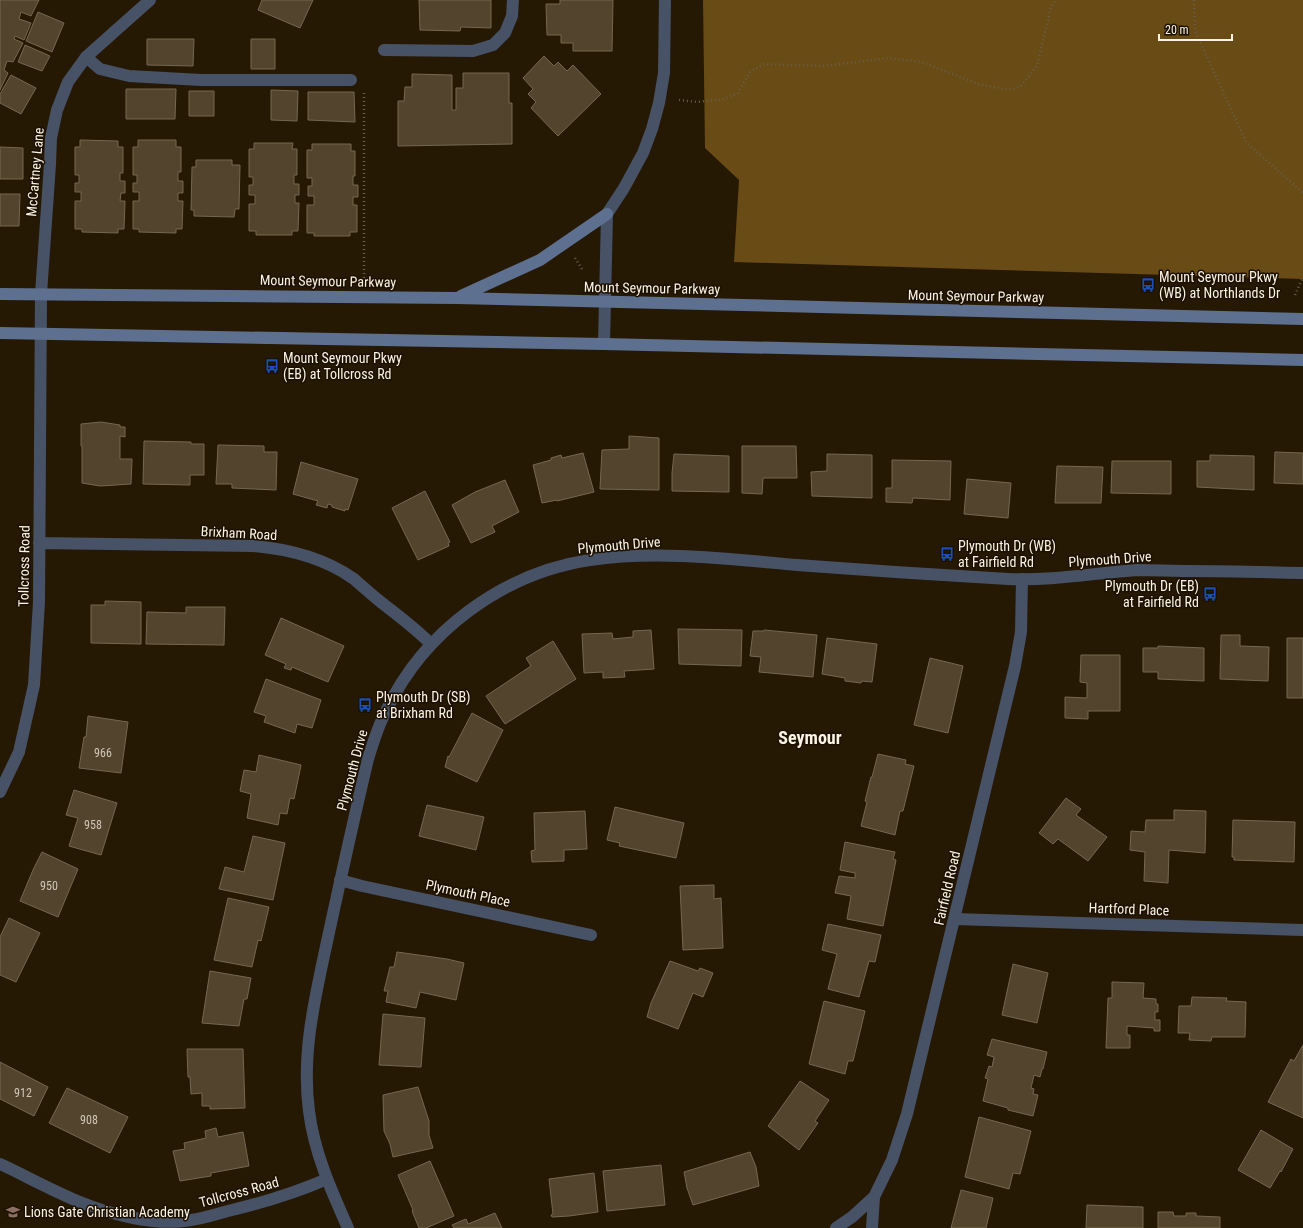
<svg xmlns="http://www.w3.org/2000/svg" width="1303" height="1228" viewBox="0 0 1303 1228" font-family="'Roboto Condensed',sans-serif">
	<rect width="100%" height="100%" fill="#261904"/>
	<path fill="#694c15" d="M703 0H1303V279L734 262 739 180 705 148Z"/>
	<path fill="#52442d" stroke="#76674f" d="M0 0H39L31 16 21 12 19 19 31 23 24 40 15 36 14 39 23 43 13 62 7 61 4 70 8 73 0 90Z
		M262 0H313L300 28 258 10Z
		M419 0H491V28L461 27 460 31 420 30Z
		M560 0H613L612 51H573V43H561V35H547L546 4H560Z
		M38 12 64 23 52 52 26 41Z
		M147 39H194L193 66 147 65Z
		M251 39H275V69H251Z
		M25 45 50 56 42 71 18 62Z
		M544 56 554 66 558 62 567 71 573 65 601 94 558 136 531 108 536 102 528 94 533 89 523 78Z
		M463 73H509V103H512V144L398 146V101H404L405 87H412V74L452 75V110H456V88H463Z
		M11 75 36 88 21 114 0 103V94Z
		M126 89H176L175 119H126Z
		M271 90 298 91 297 121 271 120Z
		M189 91H214V116H189Z
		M308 92H354L355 122 308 120Z
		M80 140 118 141V147H123V173H120V181H125V193H121L120 201H125L124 229H118V233L82 232V229H75V201H81V192H75V183H79V175H75V147H80Z
		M138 140H176V147H181V172H178V181H183V193H178V201H183L182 229H176V233L139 232V229H133V201H139V192H133V183H137V175H133V147H138Z
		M254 143H293L292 149H297V175H294V184H299V195H295V203H299L298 231H292V235H256V231H249V204H255V195H249V185H253V177H249V149H254Z
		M312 144H351V151H355V176H353V185H358V197H353V205H357V232H350V236H314V233H307V205H314V196H308V186H312V178H307V150H312Z
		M0 147 23 148V179H0Z
		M196 160H232V165H240L239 209H235L234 217 194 216V210H191L192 167H196Z
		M0 194H20L19 226H0Z
		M101 422 120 425V427H125V437L120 436V459H132L131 484 100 486 82 483V446H81V424Z
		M629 436 659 438V490L600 489 602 450 629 449Z
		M144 441 191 442V444H204V475H190V485L143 484Z
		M218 445 264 446V452H277L276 490 232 488V484H216Z
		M742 446H796L797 478H763L762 494 742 493Z
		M1275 452 1303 453V484L1274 483Z
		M583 453 594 492 557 501V500L542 503 533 465 551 460V458L561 455 562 458Z
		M674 454 729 456V492L672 491V473Z
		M827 454 872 455V498L812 496 811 472 827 471Z
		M1210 455 1254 456V490L1197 487V461H1210Z
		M892 460 951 461 950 500 913 498 912 503 886 502V488H892Z
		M1112 461H1171V494L1111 493Z
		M301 462 358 479 348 510 345 509V511L332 507V505L328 504 327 508 316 505 318 501 293 494Z
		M1057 466 1103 467 1101 503H1055Z
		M967 479 1011 483 1008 518 964 514Z
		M505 480 519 512 492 526 495 532 471 543 452 505 475 492Z
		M425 491 450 542 448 543 449 546 418 560 392 508Z
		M105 601 141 602V644L91 643V605H105Z
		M186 607H225L224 645 146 644 147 612 186 613Z
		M281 618 344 646 328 682 292 667 291 670 284 668 286 664 265 655Z
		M678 629 742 630 741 666 679 664Z
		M651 630 654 669 624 671 625 677 603 678V672L584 673 582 634 612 633 613 639 633 637V631Z
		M764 630 817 635 813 677 759 672 761 657 750 656 753 631H764Z
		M1221 635H1240V646L1269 647 1268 681 1220 679Z
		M827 638 877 644 872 682 862 681 861 683 845 681V678L822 674Z
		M1287 638H1303V698H1287Z
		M553 641 576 679 505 724 486 696 531 666 526 658Z
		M1158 646 1204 648V681L1158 679V672H1143V648H1158Z
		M1081 655H1120V711H1088V719L1065 718V697L1087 698V683L1080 682Z
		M930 658 963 666 948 733 914 725Z
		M266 679 321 700 312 728 297 724 295 733 264 722 266 716 254 712Z
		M472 713 503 730 477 782 445 767 448 756 449 757Z
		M88 716 128 722 121 773 79 768 84 737H86Z
		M878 754 906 760 905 764 914 766 903 811H900L895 835 861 826 867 802 865 801 871 777H872Z
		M259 755 301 765 294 799 290 798 287 814 280 813 278 825 247 818 251 794 240 791 244 770 256 772Z
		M74 790 117 803 101 855 69 846 78 818 66 815Z
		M1066 798 1081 809 1076 815 1107 837 1088 861 1058 839 1053 844 1039 833Z
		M427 805 484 817 476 850 419 836Z
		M615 807 684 823 676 858 619 846 620 843 607 840Z
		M1174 810 1206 811 1205 853 1169 850 1168 883 1144 881 1145 852 1130 850 1131 831 1145 832 1146 820H1174Z
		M585 811 587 849 564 850V861L532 862 531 851 535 850 534 813Z
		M1233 820 1295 822 1294 862 1234 860V857H1232Z
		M253 836 285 843 273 900 219 889 225 867 244 872Z
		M845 842 895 852 893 859 896 860 883 926 847 919 851 896 835 893 839 876 855 878V873L840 870Z
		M42 852 78 869 58 917 20 901 33 870Z
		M714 885V899L721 898 723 948 683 950 680 886Z
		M228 898 269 907 261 941 258 940 252 967 214 960Z
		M9 918 40 933 16 982 0 975V937Z
		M828 924 881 935 875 962 869 961 859 997 828 989 837 954 822 950Z
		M397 952 447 959 464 963 456 1000 420 992 416 1008 386 1002 388 991H384L390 967H394Z
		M670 961 698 971 700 968 713 973 703 997 693 993 678 1029 647 1017 651 1003Z
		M1013 964 1048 973 1037 1023 1002 1015Z
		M210 971 251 978 247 999H244L239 1026 202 1023Z
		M1112 982 1144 983 1143 998 1156 999V1004H1158V1012H1155V1020H1160V1031H1154V1028L1127 1026V1035H1130V1048H1106L1108 998H1112Z
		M1192 997 1227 998 1226 1001 1246 1002 1245 1037H1212L1211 1041 1189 1040 1190 1033H1178L1179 1006H1191Z
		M824 1001 865 1011 853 1061H848L845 1074 809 1064Z
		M383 1014 425 1018 421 1067 379 1065Z
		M992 1039 1047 1052 1043 1069H1042L1040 1077 1034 1075 1031 1088 1034 1089 1033 1094 1038 1095 1033 1116 1008 1110V1108L983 1101 988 1079 985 1078 989 1066 992 1067 994 1057 987 1055Z
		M1303 1045V1118L1268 1102 1291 1059 1294 1061Z
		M187 1049H243L245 1108 210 1109V1106H202V1093L191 1094 190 1077H188Z
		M0 1062 48 1087 34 1116 0 1099Z
		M800 1081 829 1100 815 1121 818 1123 799 1150 768 1126Z
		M418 1087 429 1121V1135L433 1148 393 1157 390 1144 384 1131 383 1095Z
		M67 1088 128 1117 110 1153 49 1123Z
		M979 1117 1031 1131 1020 1174 1013 1173 1009 1189 965 1177Z
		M216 1128 218 1137 243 1132 249 1166 211 1173V1176L180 1181 173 1151 185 1149 184 1143 206 1138 205 1131Z
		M1261 1130 1293 1149 1281 1172 1280 1171 1270 1188 1238 1170Z
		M750 1152 756 1167 759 1186 693 1205 687 1188 684 1172Z
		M430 1161 454 1216 426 1228H419L412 1211 413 1210 398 1175Z
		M661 1165 665 1205 607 1211 603 1171Z
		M594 1173 598 1212 569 1216 552 1217 551 1215 553 1214 549 1179Z
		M961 1190 993 1198 986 1228H951Z
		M1087 1205 1143 1207V1228H1086Z
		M1158 1212H1173L1174 1216H1186V1213H1196V1216L1220 1217V1228H1158Z
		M495 1213 502 1228H454L452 1225 466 1219 468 1224Z"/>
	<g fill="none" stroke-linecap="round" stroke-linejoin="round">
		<path stroke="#685d4a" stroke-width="2.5" stroke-dasharray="1 3" stroke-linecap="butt" d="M1194 0 1195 31 1246 142 1303 193
			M679 100 697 102 724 99 738 93 750 72 764 64 824 66 889 58 922 62 978 84 1009 90 1021 86 1037 66 1051 7 1056 0
			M575 258 582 269
			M364 278V93
			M1295 295 1303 277"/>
		<path stroke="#475266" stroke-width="12" d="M384 50 473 51 493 45 505 33 512 16 513 0
			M86 57 100 69 129 76 201 80H351"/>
		<path stroke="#475266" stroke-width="12" d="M604 344 607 214 624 188 643 153 652 129 659 103 664 73 665 0
			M39 543 253 546C289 549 324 558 354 579 363 587 372 595 382 603 399 616 416 629 431 644
			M0 792 19 752 34 685 39 602 41 294 50 164 51 138 57 110 68 82 86 57 150 0
			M340 880 362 886 591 935
			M955 919 1303 930
			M0 1164C26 1176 53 1191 80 1202 109 1214 152 1225 184 1221 199 1220 214 1215 228 1211 262 1203 295 1193 327 1179
			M836 1228 852 1217 874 1197 892 1160 907 1114 1015 666 1021 632 1022 579
			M872 1228 874 1197"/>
		<path stroke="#475266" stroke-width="12" d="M348 1228C331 1190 314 1152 309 1111 301 1052 316 994 328 937 341 877 354 818 368 759 373 743 378 726 386 711 424 631 503 573 590 560 658 550 729 559 797 565 867 570 938 575 1008 579 1052 581 1094 573 1137 570 1155 570 1172 571 1189 571 1227 571 1265 572 1303 573"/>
		<path stroke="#5e7090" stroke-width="12" d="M0 294 457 298 1303 319
			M461 296 540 260 607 214
			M0 333 604 344 1303 360"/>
	</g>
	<defs>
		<symbol id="bus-bare" viewBox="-9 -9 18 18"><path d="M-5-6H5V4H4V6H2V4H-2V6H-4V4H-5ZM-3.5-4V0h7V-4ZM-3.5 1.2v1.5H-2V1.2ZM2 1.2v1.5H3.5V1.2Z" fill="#1a4fb4" stroke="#1c1000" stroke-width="2.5" paint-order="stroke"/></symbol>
		<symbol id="school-bare" viewBox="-9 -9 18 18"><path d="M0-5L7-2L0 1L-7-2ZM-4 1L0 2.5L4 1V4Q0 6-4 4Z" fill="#8d6e63" stroke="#1c1000" stroke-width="2.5" paint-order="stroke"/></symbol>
	</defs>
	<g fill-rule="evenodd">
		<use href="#bus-bare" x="1138" y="275" width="20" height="20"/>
		<use href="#bus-bare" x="262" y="356" width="20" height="20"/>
		<use href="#bus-bare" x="937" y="544" width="20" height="20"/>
		<use href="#bus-bare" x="1200" y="584" width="20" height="20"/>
		<use href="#bus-bare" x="355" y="695" width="20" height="20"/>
		<use href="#school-bare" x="3" y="1202" width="20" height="20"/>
	</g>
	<g text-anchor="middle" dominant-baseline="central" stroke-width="3" stroke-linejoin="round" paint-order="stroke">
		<g font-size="12" fill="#d1c7b7">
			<text x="103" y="753">966</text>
			<text x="93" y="825">958</text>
			<text x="49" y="886">950</text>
			<text x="23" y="1093">912</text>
			<text x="89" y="1120">908</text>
		</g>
		<g font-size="14" fill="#fbf3e5" stroke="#1c1000">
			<text transform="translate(35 172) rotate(-85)">McCartney Lane</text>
			<text transform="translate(328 281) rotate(1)">Mount Seymour Parkway</text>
			<text transform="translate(652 288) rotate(1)">Mount Seymour Parkway</text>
			<text transform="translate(976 296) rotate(1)">Mount Seymour Parkway</text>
			<text transform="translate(239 533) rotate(3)">Brixham Road</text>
			<text transform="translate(619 545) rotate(-5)">Plymouth Drive</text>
			<text transform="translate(1110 559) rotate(-4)">Plymouth Drive</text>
			<text transform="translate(24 566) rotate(-89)">Tollcross Road</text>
			<text transform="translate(352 770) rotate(-75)">Plymouth Drive</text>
			<text transform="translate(947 888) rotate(-77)">Fairfield Road</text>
			<text transform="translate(468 893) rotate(12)">Plymouth Place</text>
			<text transform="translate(1129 909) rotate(2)">Hartford Place</text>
			<text transform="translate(239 1192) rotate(-15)">Tollcross Road</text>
		</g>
		<g font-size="14" fill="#fbf3e5" stroke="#1c1000" text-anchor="start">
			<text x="1159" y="277">Mount Seymour Pkwy<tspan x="1159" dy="16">(WB) at Northlands Dr</tspan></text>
			<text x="283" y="358">Mount Seymour Pkwy<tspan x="283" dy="16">(EB) at Tollcross Rd</tspan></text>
			<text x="958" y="546">Plymouth Dr (WB)<tspan x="958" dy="16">at Fairfield Rd</tspan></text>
			<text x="1199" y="586" text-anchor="end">Plymouth Dr (EB)<tspan x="1199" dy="16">at Fairfield Rd</tspan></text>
			<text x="376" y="697">Plymouth Dr (SB)<tspan x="376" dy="16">at Brixham Rd</tspan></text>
			<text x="24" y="1212">Lions Gate Christian Academy</text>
		</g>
		<g font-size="18" font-weight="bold" fill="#fbf3e5" stroke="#1c1000">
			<text x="810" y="737">Seymour</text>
		</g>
	</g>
	<path d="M1159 34v6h73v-6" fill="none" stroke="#fbf3e5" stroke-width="2"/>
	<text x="1165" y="34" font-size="12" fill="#fbf3e5" stroke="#1c1000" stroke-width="3" paint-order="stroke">20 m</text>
</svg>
